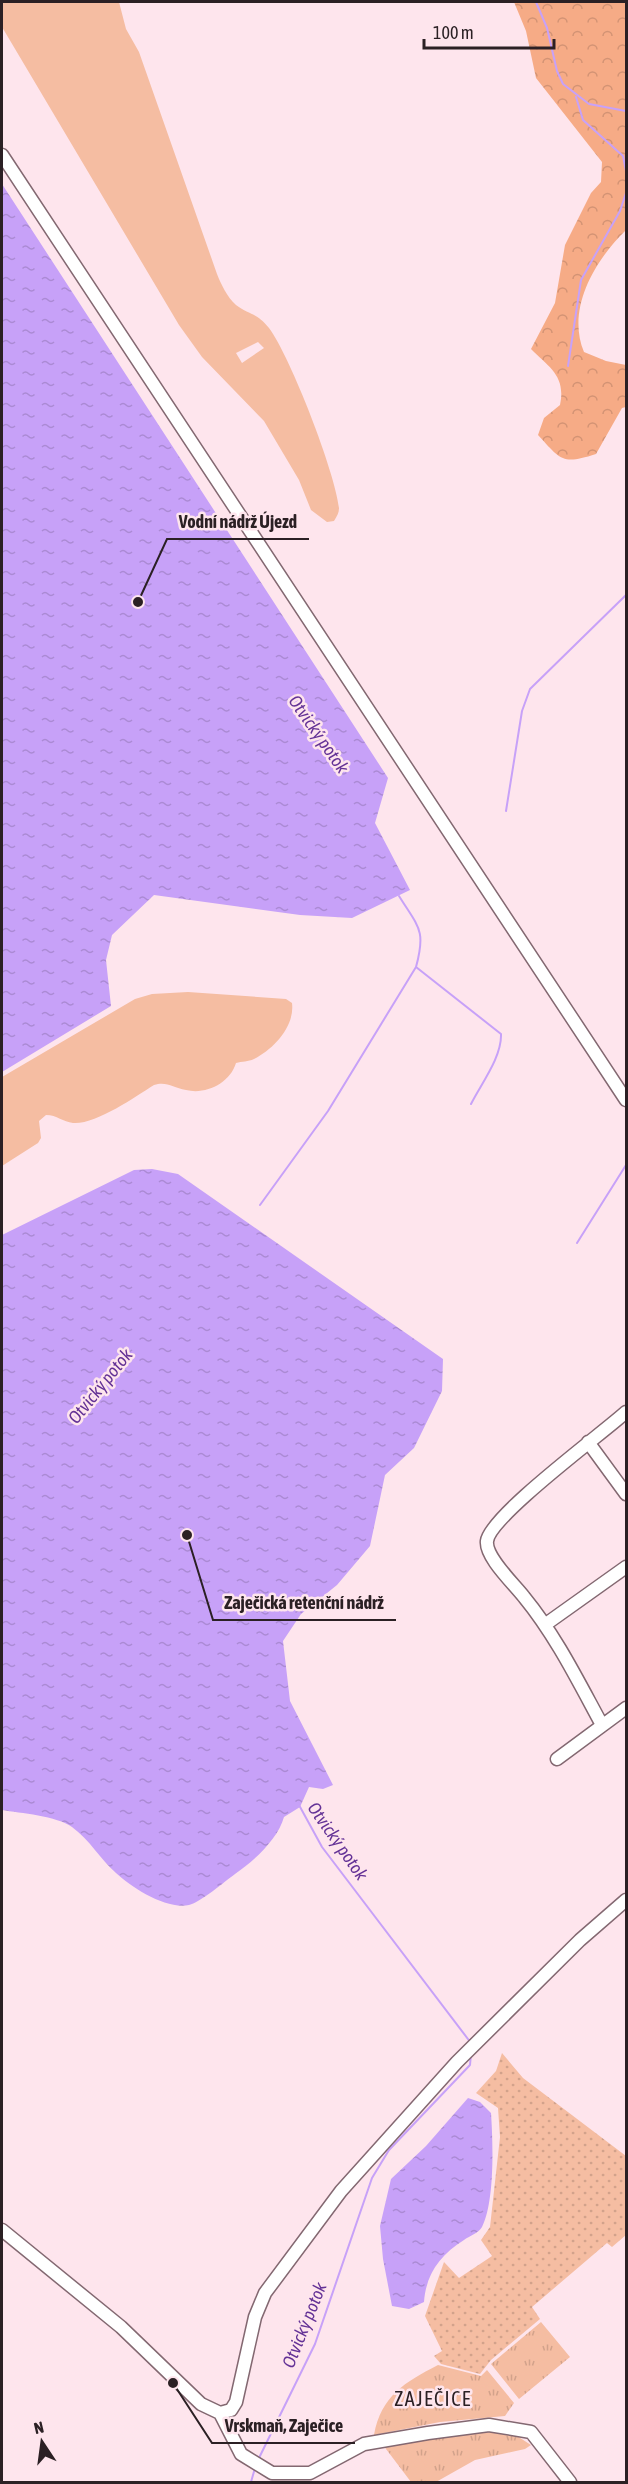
<svg xmlns="http://www.w3.org/2000/svg" width="628" height="2484" viewBox="0 0 628 2484" font-family="'Asap Condensed',sans-serif">
	<defs>
		<pattern id="forest-crowns" width="20" height="18" patternUnits="userSpaceOnUse" patternTransform="scale(1.5)"><rect width="20" height="18" fill="#f6ab86"/><path d="M2 6a3 3 0 1 1 6 0M12 15a3 3 0 1 1 6 0" fill="none" stroke="#d39374"/></pattern>
		<pattern id="park-tufts" width="24" height="20" patternUnits="userSpaceOnUse" patternTransform="scale(1.5)"><rect width="24" height="20" fill="#f5bda2"/><path d="M3 7l-1-3M5 7V3M7 7l1-3M15 17l-1-3M17 17v-4M19 17l1-3" fill="none" stroke="#d2a28b"/></pattern>
		<pattern id="garden-dots" width="8" height="8" patternUnits="userSpaceOnUse" patternTransform="scale(1.5)"><rect width="8" height="8" fill="#f5bda2"/><path d="M2 2h.1M6 6h.1" fill="none" stroke="#d2a28b" stroke-width="1.8" stroke-linecap="round"/></pattern>
		<pattern id="water-ripples" width="26" height="14" patternUnits="userSpaceOnUse" patternTransform="scale(1.5)"><rect width="26" height="14" fill="#c7a1f8"/><path d="M2 4q2-2 4 0t4 0M15 11q2-2 4 0t4 0" fill="none" stroke="#ab8ad4"/></pattern>
	</defs>
	<rect width="100%" height="100%" fill="#fee5ed"/>
	<path fill="#f5bda2" fill-rule="evenodd" d="M2 2H119L126 29 139 52 217 274C221 284 227 297 236 305 249 315 256 312 269 328 291 358 335 472 339 508 339 513 337 516 334 521L327 522 311 510 299 480 264 421 202 357 179 325 2 27ZM258 342 264 348 242 363 236 353Z
		M188 992 286 999 292 1003C295 1026 274 1049 254 1059 248 1062 242 1061 236 1063 230 1083 206 1095 186 1090 173 1088 167 1081 154 1085 135 1097 95 1125 73 1123 63 1122 57 1115 46 1115L39 1121 41 1138 38 1143 2 1166V1077L135 999 152 994Z"/>
	<path fill="url(#forest-crowns)" d="M514 2H626V230C595 260 566 309 584 352L606 361 626 365V407L622 408 596 454C562 465 561 460 538 435L544 418 560 405C566 376 550 368 531 349L555 303 565 245 591 193 601 182 602 162 536 78 526 31Z"/>
	<path fill="url(#park-tufts)" d="M541 2322 570 2357 519 2399 491 2364Z
		M438 2365 481 2376 487 2370 514 2403 505 2416 440 2422 374 2435C381 2396 405 2382 438 2365Z
		M491 2432 517 2436 531 2445 525 2449 475 2460 436 2482H411L383 2445 419 2438Z"/>
	<path fill="url(#garden-dots)" d="M502 2053 523 2078 626 2156V2235L612 2247 607 2243 532 2307 540 2319 491 2360 480 2374 441 2364 434 2356 442 2351 425 2316 444 2262 459 2278 492 2256 481 2240 490 2227 500 2137 498 2108 476 2093 496 2071Z"/>
	<path fill="url(#water-ripples)" d="M2 184 388 778 375 823 410 890 352 918 300 915 154 895 112 935 106 960 111 1006 2 1072Z
		M152 1169 178 1174 443 1359 442 1391 414 1448 385 1475 370 1546 337 1585 301 1614 283 1641 290 1701 333 1785 323 1789 309 1787 300 1807 284 1817C278 1839 254 1861 235 1874 224 1882 201 1902 189 1905 167 1910 132 1888 116 1873 100 1859 90 1840 72 1827 57 1816 20 1813 2 1810V1235L134 1170Z
		M468 2098 480 2102 491 2113C493 2142 495 2201 482 2227 479 2233 469 2236 464 2240 440 2255 426 2274 424 2302L409 2309 392 2306 383 2259 380 2226 391 2179 426 2146Z"/>
	<g fill="none" stroke-linecap="round" stroke-linejoin="round">
		<path stroke="#c7a1f8" stroke-width="2" d="M536 2 547 28 557 71 563 84 589 104 626 111
			M576 97 583 120 623 156 626 171
			M568 366 581 280 620 211 626 193
			M506 811 522 711 530 689 626 595
			M416 967 501 1034C502 1057 481 1084 471 1104
			M260 1205 328 1111 416 967C426 930 419 928 399 896
			M577 1243 626 1165
			M299 1805 322 1847 471 2043
			M258 2460 315 2344 372 2178 389 2150 470 2065 471 2054
			M251 2482 255 2468"/>
		<defs>
			<path id="minor" d="M2 155 626 1100
				M588 1442 626 1494
				M546 1624 626 1567
				M602 1725C578 1681 556 1636 524 1597 514 1584 485 1557 487 1541 490 1516 603 1433 626 1412
				M557 1759 626 1708
				M2 2230 121 2327 201 2404 220 2413 231 2410 236 2402 255 2317 265 2293 341 2191 457 2062 580 1940 626 1900
				M220 2413 241 2454 272 2473H310L364 2444 428 2433 489 2425 531 2432 570 2482"/>
		</defs>
		<use href="#minor" stroke="#836871" stroke-width="15"/>
		<use href="#minor" stroke="#fff" stroke-width="12"/>
	</g>
	<g text-anchor="middle" dominant-baseline="central" stroke-width="5" stroke-linejoin="round" paint-order="stroke">
		<g font-size="18" font-style="italic" fill="#643296" stroke="#fee5ed">
			<text transform="translate(319 734) rotate(55)">Otvický potok</text>
			<text transform="translate(100 1386) rotate(-51)">Otvický potok</text>
			<text transform="translate(338 1841) rotate(55)">Otvický potok</text>
			<text transform="translate(304 2325) rotate(-68)">Otvický potok</text>
		</g>
		<g font-size="20" letter-spacing="1.5" fill="#2b2024" stroke="#fee5ed">
			<text x="433" y="2398">ZAJEČICE</text>
		</g>
	</g>
	<path fill="none" stroke="#2b2024" stroke-width="2" d="M138 602L167 539H309M187 1535L213 1620H396M173 2383L212 2443H355"/>
	<g fill="#2b2024" stroke="#fee5ed" stroke-width="2">
		<circle cx="138" cy="602" r="6"/>
		<circle cx="187" cy="1535" r="6"/>
		<circle cx="173" cy="2383" r="6"/>
	</g>
	<g font-size="18" text-anchor="middle" font-weight="bold" fill="#2b2024" stroke="#fee5ed" stroke-width="5" stroke-linejoin="round" paint-order="stroke">
		<text x="238" y="528">Vodní nádrž Újezd</text>
		<text x="304" y="1609">Zaječická retenční nádrž</text>
		<text x="284" y="2432">Vrskmaň, Zaječice</text>
	</g>
	<rect width="628" height="2484" fill="none" stroke="#2b2024" stroke-width="6"/>
	<g transform="translate(42 2442) rotate(347)" stroke="#fee5ed" stroke-width="4.5" paint-order="stroke">
	<path d="M0-4.5L10 22L0 15L-10 22Z" fill="#2b2024"/>
	<text y="-9" font-size="16" font-weight="bold" text-anchor="middle" fill="#2b2024">N</text>
	</g>
	<path d="M424 39v9h130v-9" fill="none" stroke="#2b2024" stroke-width="3"/>
	<text x="433" y="39" font-size="18" fill="#2b2024" stroke="#fee5ed" stroke-width="4.5" paint-order="stroke">100 m</text>
</svg>
